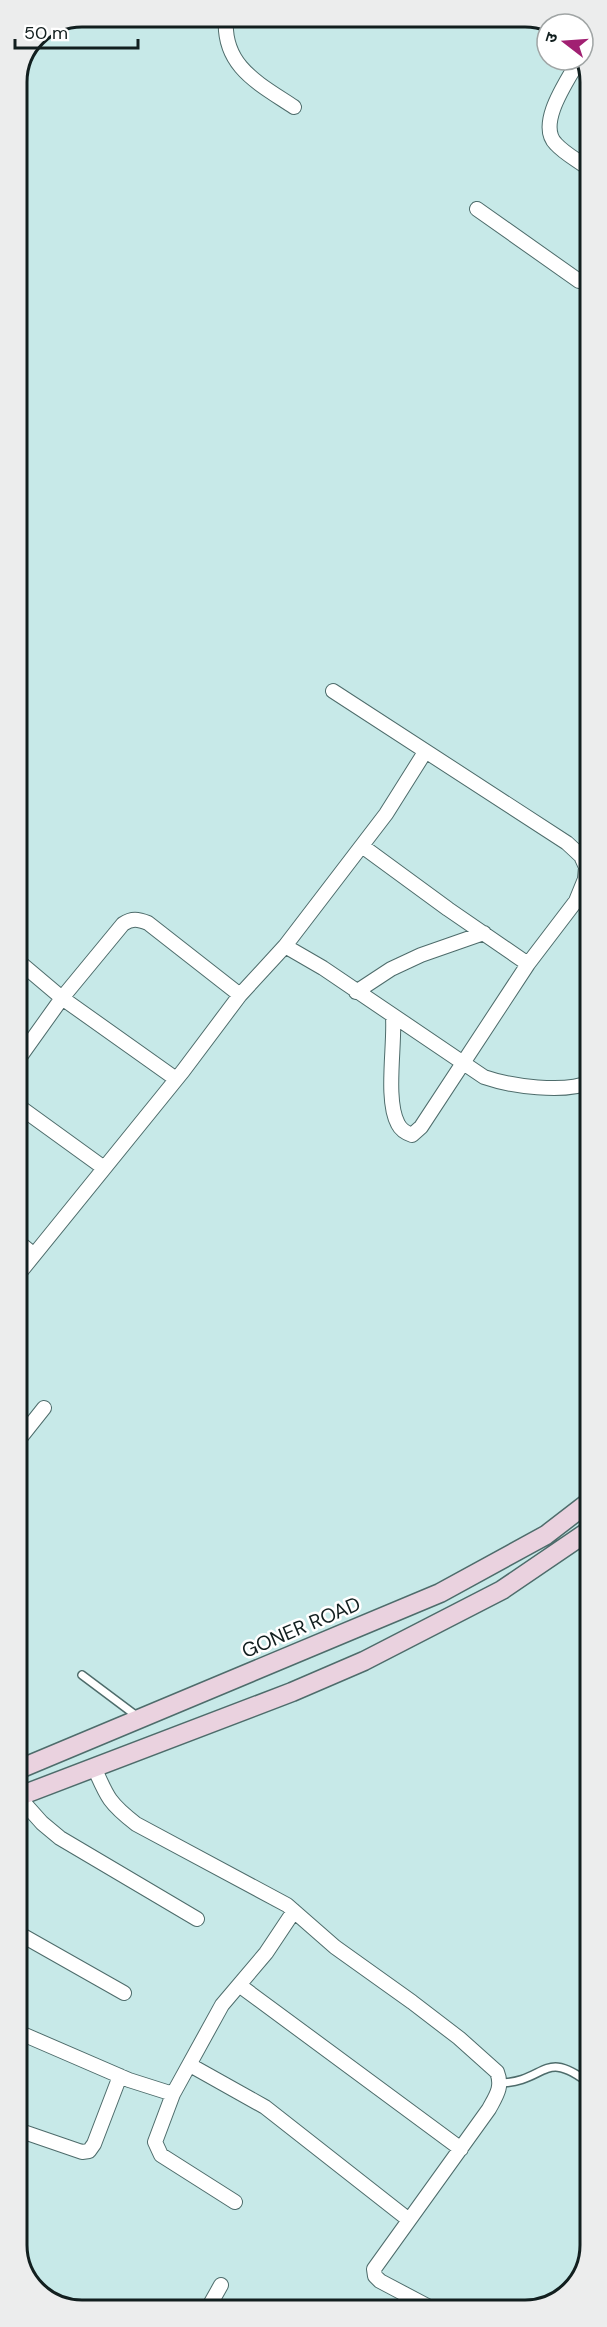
<svg xmlns="http://www.w3.org/2000/svg" width="607" height="2327" viewBox="0 0 607 2327" font-family="'DM Sans','Noto Sans Devanagari',sans-serif">
	<rect width="100%" height="100%" fill="#c7e9e8"/>
	<g fill="none" stroke-linecap="round" stroke-linejoin="round">
		<defs>
			<path id="lane" d="M82 1675 138 1717
				M500 2083C547 2082 543 2047 590 2084"/>
			<path id="street" d="M226 17C222 66 258 83 294 107
				M579 60C568 80 536 124 556 144 565 154 579 161 589 169
				M477 209 579 281 589 283
				M17 370 19 371
				M333 691 567 843 581 856 586 867 585 879 576 901 528 964 421 1127 412 1135C406 1133 401 1130 398 1124 385 1100 395 1046 393 1017
				M362 846 448 909 528 964
				M285 946 386 814 425 752
				M17 960 62 998 176 1079
				M356 992 391 969 421 955 484 933
				M17 1061 62 998 123 924C132 918 138 919 148 923L240 995
				M17 1105 104 1168
				M17 1241 34 1255
				M17 1276 183 1071 240 995 285 946 323 968 484 1077C510 1086 565 1094 590 1082
				M17 1442 44 1408
				M94 1767C107 1797 109 1803 136 1824L287 1905 335 1947 412 2002 459 2038 497 2072C503 2087 496 2096 489 2109L374 2269 375 2276 380 2281 433 2309
				M17 1795 42 1823 60 1838 197 1919
				M18 1933 124 1993
				M239 1985 461 2149
				M18 2032 129 2080 173 2094
				M190 2065 265 2107 409 2220
				M18 2130 82 2152 89 2151 94 2144 120 2076
				M235 2202 161 2155 155 2142 173 2094 222 2005 266 1953 294 1911
				M207 2310 221 2285"/>
			<path id="secondary" d="M17 1770 440 1593 546 1535 590 1501
				M17 1797 292 1692 364 1661 502 1590 590 1530"/>
		</defs>
		<use href="#lane" stroke="#4e6c6b" stroke-width="10"/>
		<use href="#street" stroke="#4e6c6b" stroke-width="16"/>
		<use href="#secondary" stroke="#4e6c6b" stroke-width="21"/>
		<use href="#lane" stroke="#fff" stroke-width="7"/>
		<use href="#street" stroke="#fff" stroke-width="14"/>
		<use href="#secondary" stroke="#ead2df" stroke-width="18"/>
	</g>
	<g text-anchor="middle" dominant-baseline="central" stroke-width="5" stroke-linejoin="round" paint-order="stroke">
		<g font-size="20" fill="#121f1f" stroke="#fff">
			<text transform="translate(301 1627) rotate(-23)">GONER ROAD</text>
		</g>
	</g>
	<path d="M0 0H607V2327H0ZM82 27H525A55 55 0 0 1 580 82V2245A55 55 0 0 1 525 2300H82A55 55 0 0 1 27 2245V82A55 55 0 0 1 82 27Z" fill="#eceded" fill-rule="evenodd"/>
	<path fill="none" stroke="#121f1f" stroke-width="3" d="M82 27H525A55 55 0 0 1 580 82V2245A55 55 0 0 1 525 2300H82A55 55 0 0 1 27 2245V82A55 55 0 0 1 82 27Z"/>
	<g transform="translate(565 42) rotate(287)"><circle r="28" fill="#ffffff" stroke="#a0a5a5" stroke-width="1.5"/>
	<path d="M0-4.5L10 22L0 15L-10 22Z" fill="#a12072"/>
	<text y="-9" font-size="16" font-weight="bold" text-anchor="middle" fill="#121f1f">उ</text>
	</g>
	<path d="M15 39v9h123v-9" fill="none" stroke="#121f1f" stroke-width="3"/>
	<text x="24" y="39" font-size="18" fill="#121f1f" stroke="#ffffff" stroke-width="4.5" paint-order="stroke">50 m</text>
</svg>
